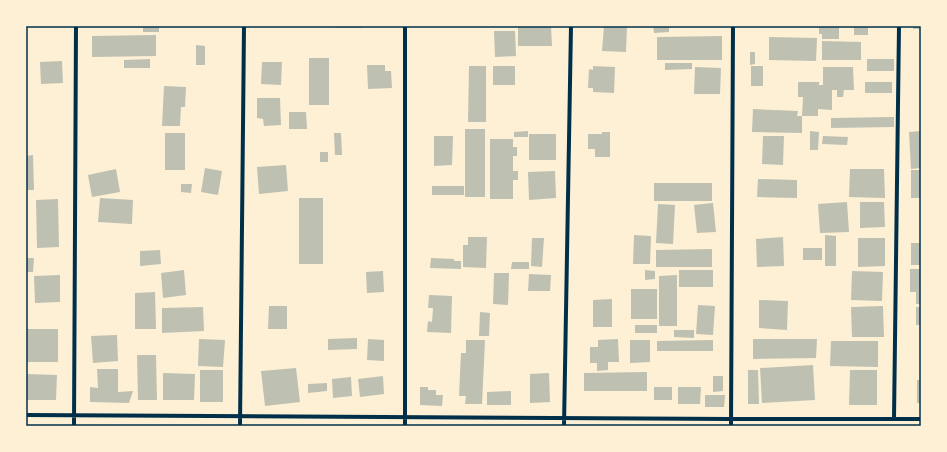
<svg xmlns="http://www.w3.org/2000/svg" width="947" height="452" viewBox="0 0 947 452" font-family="'Alegreya Sans',sans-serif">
	<rect width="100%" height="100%" fill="#fdf0d5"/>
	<path fill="#bec0b2" d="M143 26H159V32H143Z
		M335 26H362V28H335Z
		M518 26H551L552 46H518Z
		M604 26H627L626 52 602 51Z
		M653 26H669V32L654 33Z
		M819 26H839V39H822V34H819Z
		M854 26H868V35H854Z
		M913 26H921V29H913Z
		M494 31H515L516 56 495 57Z
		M156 35V56L92 57V36Z
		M722 36V60H657V37Z
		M769 37 817 38 816 61 769 60Z
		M822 41 861 42V60H822Z
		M196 45 205 46V65H196Z
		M750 52H755V64L750 65Z
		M309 58H329V105H309Z
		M150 59V68H124V60Z
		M867 59H894V71H867Z
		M62 61 63 83 41 84 40 62Z
		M262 62H282L281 85 261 84Z
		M665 63H692V69L665 70Z
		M367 65H385V71H391L392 88 368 89Z
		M469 66H486V122H468Z
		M493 66H515V85H493Z
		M593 66 615 67 614 93 593 92V88H588L589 69 593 70Z
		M751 66H763V86H751Z
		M695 67 721 68 720 94H694Z
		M823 67H853L854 90H844L843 97H837V90H832V110L818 109V116H802V133L752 132 753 109 798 111 797 116H802L803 97H798V82H819V85H823Z
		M865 82H892V93H865Z
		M164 86 186 87 185 107H181L180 126H162Z
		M257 98H280L281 125 264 126 263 119 257 118Z
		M289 112H306L307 129H289Z
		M894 117V127L831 128V118Z
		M465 129H485V197H465Z
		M528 131V137H514V132Z
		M810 131 819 132 818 150H810Z
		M921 131V168L911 169 909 132Z
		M602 132H610V157H595V149H588V134H602Z
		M165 133H185V170H165Z
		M334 133H341L342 155H335Z
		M529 134H556V160H529Z
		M434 136H453L452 165 434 166Z
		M763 136H784L783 165 762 164Z
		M823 136 848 137 847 145 822 144Z
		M490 139H513V147H517V156H513V171H518V180H513V199H490Z
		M320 152H328V162H320Z
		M33 155 34 190H26V156Z
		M286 165 288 191 259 194 257 167Z
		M205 168 222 171 218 195 201 192Z
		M116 169 120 192 92 197 88 175Z
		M850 169H884L885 198 849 197Z
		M911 170H921V198H911Z
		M555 171 556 198 529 200 528 172Z
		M758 179 797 180V198L757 197Z
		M654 183H712V201H654Z
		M181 184H192L191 193 181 192Z
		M432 186H464V195H432Z
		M100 198 133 200 132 224 98 222Z
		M299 198H323V264H299Z
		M58 199 59 247 37 248 36 200Z
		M847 202 849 232 820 233 818 204Z
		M860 202H884L885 227 860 228Z
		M713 203 716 232 697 233 694 205Z
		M658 204 675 205 673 244 656 243Z
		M634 235 651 236 650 264H633Z
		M825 235 836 236V266H825Z
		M468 237H487L486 268 463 267V245H468Z
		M783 237 784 266 757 267 756 239Z
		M532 238H544L542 267 531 266Z
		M858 238H885V266L858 267Z
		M911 243H921V265H911Z
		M803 248H822V260H803Z
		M712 249V267H656V250Z
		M160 250 161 264 140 266V251Z
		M26 258H34L33 272H26Z
		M431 258 454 259V261H461V269L430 268Z
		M512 262H529V269H511Z
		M910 269H921V304H916V292H910Z
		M184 270 186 295 163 298 161 273Z
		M645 270 655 271V279L645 280Z
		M679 270H713V287H679Z
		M383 271 384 292 367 293 366 272Z
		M852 271 883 272 882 301 851 300Z
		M494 273H509L508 305 493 304Z
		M529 274 551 275 550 291H528Z
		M60 275V302L35 303 34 276Z
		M677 275V326H659V276Z
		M631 289H657V319H631Z
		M155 292 156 329H135V293Z
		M429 295 452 296 451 333 427 332 428 321 432 322 433 308H428Z
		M612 299V327H593V300Z
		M759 300 788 301 787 330 759 328Z
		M698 305 715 306 713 335 696 334Z
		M269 306H287V329H268Z
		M883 306 884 337H852L851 307Z
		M203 307 204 331 162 333V308Z
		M916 307H921V325H916Z
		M480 312 490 313 489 336H479Z
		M635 325H657V333H635Z
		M26 329H58V362H26Z
		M674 330H694V338L674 337Z
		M117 335 118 361 93 363 91 336Z
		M357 338V349L328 350V339Z
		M199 339 225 340 223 367 198 366Z
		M368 339 384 340V361L367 360Z
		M618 339 619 362H608V370L597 371V363H590V347H598V340Z
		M753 339H817L816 358 753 359Z
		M466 340H485L482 404H465L466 396H459L461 353H466Z
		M630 340H650V362L630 363Z
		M713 340V351H657V341Z
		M831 341H878V367L830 366Z
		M137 355H156L157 400H138Z
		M813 365 815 400 762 403 760 368Z
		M296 368 300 402 265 406 261 371Z
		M97 369H118V392L133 391 129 403 90 402V387L98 388Z
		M200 370H223V402H200Z
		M748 370H758L759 404H748Z
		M850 370H877V405H849Z
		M647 372V391H584V373Z
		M163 373 195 374 194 400H163Z
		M549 373 550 402 530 403V374Z
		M26 374 57 375 56 400H26Z
		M383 376 384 394 360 397 358 379Z
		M713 376H723V391L713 392Z
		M351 377 352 396 333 398 332 379Z
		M917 380H921V403H917Z
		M327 383V391L308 393V384Z
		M420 387H428V390H436V395H443L442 406 420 405Z
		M654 387H672V400H654Z
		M678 387H701L700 404H678Z
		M511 391V405H487V392Z
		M705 395H725L724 407H705Z"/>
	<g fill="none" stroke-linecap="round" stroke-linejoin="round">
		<path stroke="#003049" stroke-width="4" d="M26 415 731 419H921
			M894 419 899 26
			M74 426 76 26
			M240 426 244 26
			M405 426V26
			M564 426 571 26
			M731 426 733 26"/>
	</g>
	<rect width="947" height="452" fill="none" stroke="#fdf0d5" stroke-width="54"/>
	<rect x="27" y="27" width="893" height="398" fill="none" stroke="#003049" stroke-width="1.5"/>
</svg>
